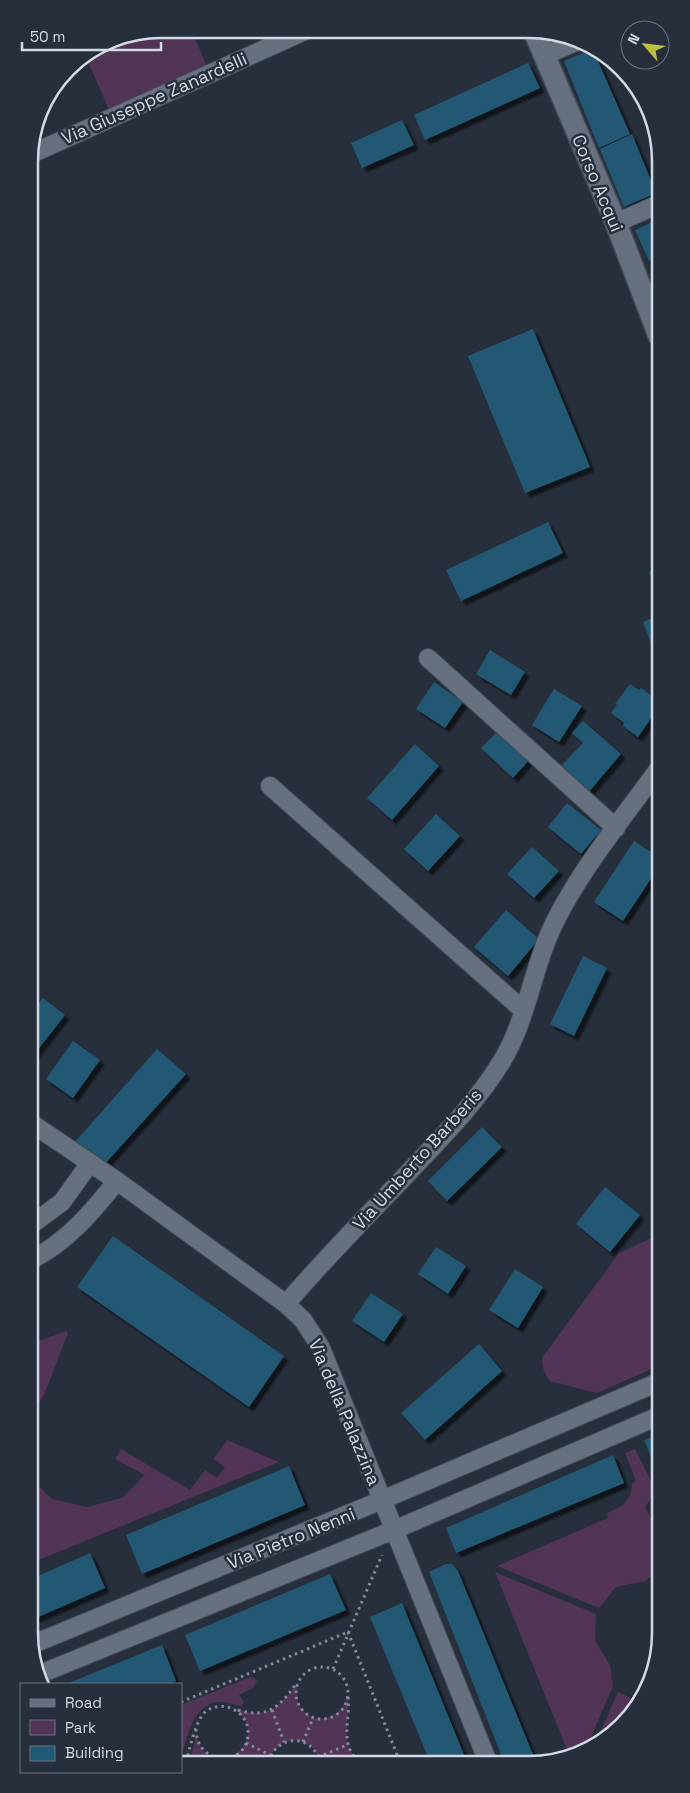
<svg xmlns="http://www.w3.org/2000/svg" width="690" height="1793" viewBox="0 0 690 1793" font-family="'Space Grotesk',sans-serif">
	<defs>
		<filter id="shadow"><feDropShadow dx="4.5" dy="4.5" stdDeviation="1" flood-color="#0009"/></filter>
	</defs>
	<rect width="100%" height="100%" fill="#272f3c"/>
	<path fill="#523457" d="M161 29H191L209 72 112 117 85 54 110 39Z
		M660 1234 661 1365 597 1393 550 1381C544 1373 542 1367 542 1358L619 1253Z
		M66 1331 68 1333 44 1395 38 1404 31 1399V1344Z
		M227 1440 279 1462 31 1563V1479L52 1499 87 1507 122 1498 145 1475 115 1459 121 1449 190 1490 205 1470 217 1478 225 1467 213 1459Z
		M635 1449 656 1491 645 1507 661 1539V1569L645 1581 616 1587 599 1608 497 1566 608 1518 607 1513C622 1507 632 1501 632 1483L636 1481 625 1453Z
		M495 1572 596 1614 595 1641 610 1665 613 1686 585 1751 565 1758 564 1754 568 1752Z
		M250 1677 254 1678 257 1681 253 1688 239 1695 244 1702 242 1706C234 1706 227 1701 219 1702 192 1704 188 1737 181 1758V1705Z
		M299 1681C286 1719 336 1735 347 1696 351 1719 338 1745 360 1762H320C312 1733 277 1734 268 1762H190L196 1736C213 1789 280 1734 230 1707 269 1720 276 1711 299 1681Z
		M618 1692 640 1702 629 1719 594 1747Z"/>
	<path fill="#205973" filter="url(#shadow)" d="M590 50 594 52 630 134 599 148 564 61Z
		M528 63 540 88 425 140 414 115Z
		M402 120 414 145 362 168 351 143Z
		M632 134 656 193 624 207 600 149Z
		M657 220 659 223V257L649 261 635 230Z
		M533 329 590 467 525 493 468 356Z
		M548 522 563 553 461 601 446 570Z
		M659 567V597L649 572Z
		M659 615V664L643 622Z
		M490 650 525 672 511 695 476 674Z
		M434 682 463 702 445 728 416 709Z
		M630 684 639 690 641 688 660 702V705L638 737 623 726 624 723 611 713 617 705 615 704Z
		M554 689 582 706 559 742 532 725Z
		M583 721 621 754 587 794 559 768 583 743 572 733Z
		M498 731 529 760 513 778 481 748Z
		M415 744 439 766 392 820 367 798Z
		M567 803 601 830 581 854 548 827Z
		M436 814 460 836 428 871 404 849Z
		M634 841 660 858V865L623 921 594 902Z
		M532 847 559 871 534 898 507 874Z
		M506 910 539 939 508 976 474 947Z
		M583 956 607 968 574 1036 550 1024Z
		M43 998 65 1015 30 1060V1015Z
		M73 1041 100 1060 73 1098 46 1079Z
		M157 1049 186 1074 103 1166 75 1142Z
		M482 1127 502 1147 447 1201 428 1181Z
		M605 1187 640 1215 610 1252 576 1224Z
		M113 1236 284 1356 249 1407 77 1287Z
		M436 1247 466 1266 448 1294 418 1274Z
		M515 1269 543 1287 518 1328 489 1310Z
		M371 1293 403 1314 384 1342 352 1321Z
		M479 1344 502 1371 425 1440 401 1413Z
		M661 1433V1475L659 1476 644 1440Z
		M613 1455 624 1483 456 1553 446 1528Z
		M289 1466 305 1505 142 1574 126 1535Z
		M90 1553 105 1588 31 1620V1579Z
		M446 1564H452L458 1571 536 1762H504L429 1572Z
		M330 1574 346 1610 200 1671 185 1635Z
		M402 1603 467 1762H430L370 1617Z
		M162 1645 176 1681 169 1684H66Z"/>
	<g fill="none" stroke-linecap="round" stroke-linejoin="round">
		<defs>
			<path id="minor" d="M545 55 576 42
				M29 155 307 30
				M616 223 659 204
				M428 658 616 828
				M270 786 524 1011
				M31 1123 117 1181 286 1304 303 1320 321 1348 488 1762
				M31 1225 62 1202 90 1163
				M31 1260C67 1242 92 1212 117 1181
				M286 1304C325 1258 368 1215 410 1171 442 1137 477 1102 502 1061 525 1023 531 978 548 937 572 880 623 818 660 767
				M31 1645 382 1500 661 1381
				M40 1674 394 1530 661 1415"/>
			<path id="tertiary" d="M534 31 616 223 659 336"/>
		</defs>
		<use href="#minor" stroke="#424a55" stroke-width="20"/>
		<use href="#tertiary" stroke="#424a55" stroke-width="24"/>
		<path stroke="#828994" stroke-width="3" stroke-dasharray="2.5 4" stroke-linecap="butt" d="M348 1632 400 1762
			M296 1693a26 26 0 1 1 52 0a26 26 0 1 1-52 0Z
			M333 1669 382 1555
			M348 1697C351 1721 338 1745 360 1762
			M181 1702 348 1632
			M238 1710C268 1719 279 1707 296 1684
			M272 1710 284 1742
			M303 1742 313 1718
			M246 1743 270 1755
			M318 1757 347 1745
			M186 1762C190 1748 195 1722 205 1712 223 1698 250 1712 248 1735 245 1769 195 1765 196 1728
			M268 1762C277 1734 312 1733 320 1762"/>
		<use href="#minor" stroke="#66707f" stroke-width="18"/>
		<use href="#tertiary" stroke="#66707f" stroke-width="21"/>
	</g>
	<g text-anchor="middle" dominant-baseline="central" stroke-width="5" stroke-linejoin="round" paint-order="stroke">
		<g font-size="18" fill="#d4dae3" stroke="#272f3c">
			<text transform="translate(154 98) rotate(-24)">Via Giuseppe Zanardelli</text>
			<text transform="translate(598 183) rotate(67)">Corso Acqui</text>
			<text transform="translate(417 1159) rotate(-48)">Via Umberto Barberis</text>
			<text transform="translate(345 1412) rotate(67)">Via della Palazzina</text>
			<text transform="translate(291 1538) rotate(-22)">Via Pietro Nenni</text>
		</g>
	</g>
	<path d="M0 0H690V1793H0ZM161 38H529A123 123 0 0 1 652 161V1633A123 123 0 0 1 529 1756H161A123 123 0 0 1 38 1633V161A123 123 0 0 1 161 38Z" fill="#272f3c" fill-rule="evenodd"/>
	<path fill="none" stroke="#d4dae3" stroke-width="2.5" d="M161 38H529A123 123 0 0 1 652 161V1633A123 123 0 0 1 529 1756H161A123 123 0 0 1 38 1633V161A123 123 0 0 1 161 38Z"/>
	<rect x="20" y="1683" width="162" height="90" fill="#272f3c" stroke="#6c737f"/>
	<rect x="30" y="1699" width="25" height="8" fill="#66707f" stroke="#6c737f"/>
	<text x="65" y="1708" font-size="15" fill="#d4dae3">Road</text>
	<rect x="30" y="1720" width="25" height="15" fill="#523457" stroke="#6c737f"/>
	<text x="65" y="1733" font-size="15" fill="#d4dae3">Park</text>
	<rect x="30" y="1746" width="25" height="15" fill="#205973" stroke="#6c737f"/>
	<text x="65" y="1758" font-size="15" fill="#d4dae3">Building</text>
	<g transform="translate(645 45) rotate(298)"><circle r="24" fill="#272f3c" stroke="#6c737f"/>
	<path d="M0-4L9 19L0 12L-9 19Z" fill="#bdbf43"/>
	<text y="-8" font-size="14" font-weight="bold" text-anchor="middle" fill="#d4dae3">N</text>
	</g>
	<path d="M22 42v8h139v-8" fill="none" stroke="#d4dae3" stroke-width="2.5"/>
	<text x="30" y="42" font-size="15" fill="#d4dae3" stroke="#272f3c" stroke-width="4" paint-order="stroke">50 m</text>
</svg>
